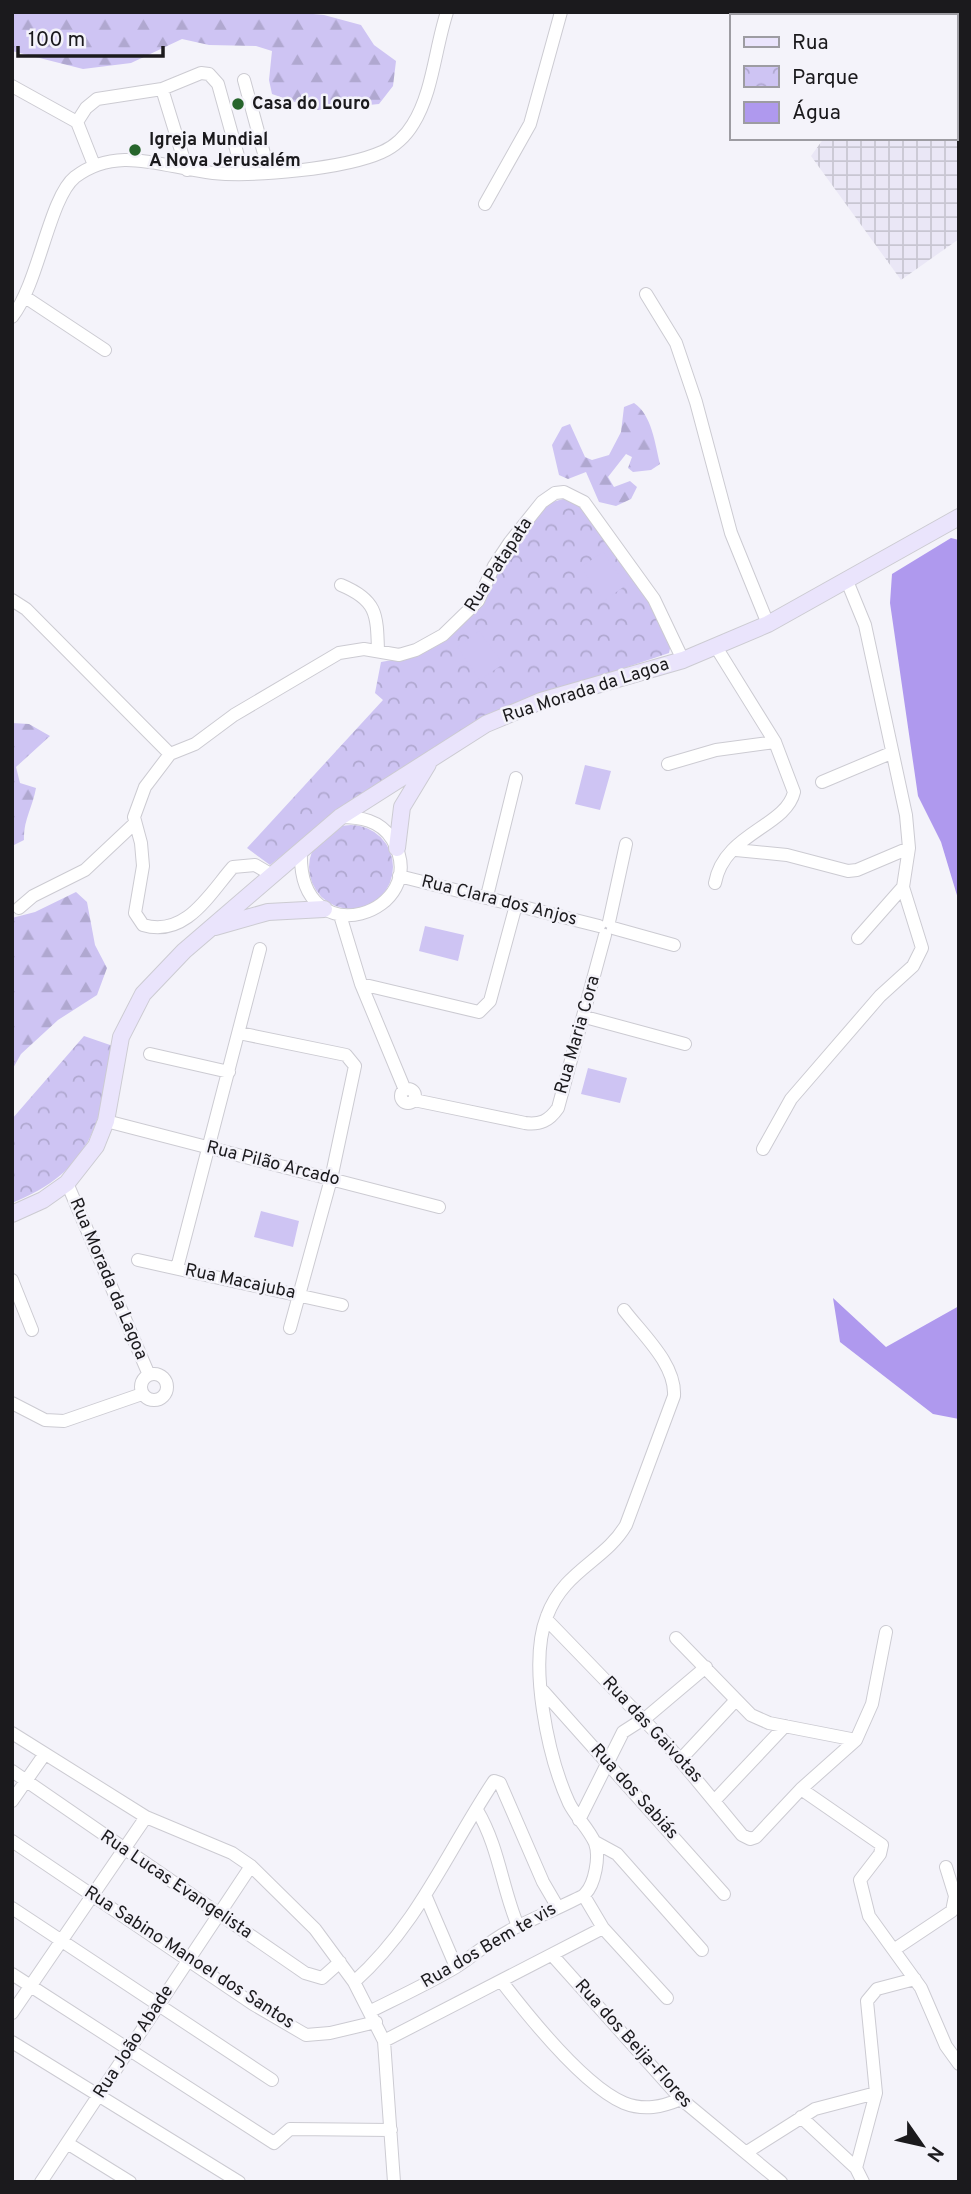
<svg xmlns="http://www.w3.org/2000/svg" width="971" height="2194" viewBox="0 0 971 2194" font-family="Overpass,sans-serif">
	<defs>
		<pattern id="industrial-grid" width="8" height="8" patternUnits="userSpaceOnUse" patternTransform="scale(1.75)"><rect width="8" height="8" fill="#eae7f6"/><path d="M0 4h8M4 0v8" fill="none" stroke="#c8c6d2"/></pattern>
		<pattern id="forest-firs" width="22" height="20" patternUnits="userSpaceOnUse" patternTransform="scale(1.75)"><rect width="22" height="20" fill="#cec4f3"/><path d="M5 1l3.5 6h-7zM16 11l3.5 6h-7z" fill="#b0a8d0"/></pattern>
		<pattern id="park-crowns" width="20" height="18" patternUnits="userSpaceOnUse" patternTransform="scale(1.75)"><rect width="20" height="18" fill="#cec4f3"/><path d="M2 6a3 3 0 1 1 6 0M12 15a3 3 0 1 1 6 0" fill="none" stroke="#b0a8d0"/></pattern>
	</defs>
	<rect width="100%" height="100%" fill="#f4f3fa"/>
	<path fill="url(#industrial-grid)" d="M897 12H959V239L901 280 811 156 824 138H955V16H892Z"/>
	<path fill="url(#forest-firs)" d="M12 12H291L324 15 361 25 374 45 396 61 393 86 379 104 318 110 272 94 269 80 272 51 256 46 209 45 182 39 131 63 83 69 12 51Z
		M634 403C652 415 655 444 660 464L651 470 633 472 628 468 632 457 626 454 608 477 614 487 630 481 637 487 631 499 616 506 599 502 586 472 568 479 559 475 552 445 562 427 570 424 585 457 592 460 609 455 621 432 624 407Z
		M12 723 29 724 50 736 16 767 20 783 36 788C33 806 23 821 24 840L12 846Z
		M76 892 87 902 95 945 107 968 97 995 58 1020 21 1054 12 1070V918L35 912Z"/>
	<path fill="url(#park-crowns)" d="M563 499 575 500 651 604 672 640 669 653 490 713 323 824 270 865 247 848 383 700 375 693 381 662 415 656 449 635 496 567 549 503Z
		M309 867a42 42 0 1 1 84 0a42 42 0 1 1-84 0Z
		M84 1036 113 1046C101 1123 92 1171 12 1203V1119Z"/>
	<path fill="#cec4f3" d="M603 552 626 585 604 601 581 567Z
		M479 631 503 664 480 680 457 647Z
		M585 765 611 771 600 810 575 804Z
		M425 926 464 935 458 961 419 951Z
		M588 1068 627 1078 620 1103 581 1094Z
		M261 1211 299 1221 293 1247 254 1237Z"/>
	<path fill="#af99ee" d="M951 538 959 540V902L941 842 918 796 890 603 892 574Z
		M833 1298 886 1347 959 1306V1419L933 1414 840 1342Z"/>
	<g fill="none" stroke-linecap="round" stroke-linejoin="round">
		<defs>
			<path id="street" d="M244 80 269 172
				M12 86 77 122
				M162 89 187 170
				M77 122 86 108 97 99 162 89 201 73 209 74 218 84 243 174
				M77 122 94 165
				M485 204 530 124 561 12
				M646 294 676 343 696 402 731 533 768 624
				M25 297 105 350
				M12 317C39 283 49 198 75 177 118 144 165 168 213 173 254 177 344 169 382 152 394 147 406 136 413 124 433 92 435 48 447 12
				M341 585C377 600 377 614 378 651
				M12 600 26 609 170 754
				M668 764 716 750 775 742
				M822 782 891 753
				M301 850C296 960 436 913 392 839 380 820 360 817 340 817
				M736 850 787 855 848 871 857 870 909 848
				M272 875 255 865 233 867C210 893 186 938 143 925L135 913 143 866 141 843 134 817 145 787 170 754 195 744 234 715 339 653 364 649 399 655 416 650 443 635 478 601 494 566 510 542 542 502 555 493 564 492 584 502 654 599 683 660
				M399 876 599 926
				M715 883C724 833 786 827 794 792L775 742 716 647
				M487 896 516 778
				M19 908 33 896 85 870 135 823
				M340 915 361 984 405 1090
				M609 922 626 844
				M613 928 674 945
				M858 938 903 887
				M361 984 479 1012 490 1001 516 905
				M585 1017 685 1044
				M239 1033 346 1055 355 1066 331 1179 290 1328
				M150 1054 229 1072
				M401 1096a7 7 0 1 1 14 0a7 7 0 1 1-14 0Z
				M414 1100 525 1123C540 1125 549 1121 558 1108L605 935
				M106 1121 439 1207
				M763 1149 791 1099 880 996 913 966 922 948 903 887 909 848 906 815 865 625 847 581
				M67 1183 149 1375
				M138 1260 342 1305
				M177 1268 260 949
				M12 1280 32 1330
				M141 1387a13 13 0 1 1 26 0a13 13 0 1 1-26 0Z
				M12 1403 45 1420 64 1421 142 1394
				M546 1619 666 1743 742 1835 750 1839 756 1837 801 1789 856 1740 872 1704 886 1632
				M676 1638 751 1715 769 1723 856 1740
				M543 1691 724 1894
				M12 1733 146 1817 232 1853 251 1866 315 1929 354 1982 384 2041 394 2182
				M680 1760 735 1701
				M12 1771 305 1973 322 1978 340 1962
				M801 1789 882 1845 880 1854 860 1880 869 1916 921 1988 946 2046 959 2064
				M716 1799 785 1726
				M12 1801 44 1755
				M477 1810C499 1847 502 1888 518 1926
				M579 1820 623 1732 648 1716 706 1667
				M12 1841 253 2004 306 2035 330 2033 376 2022
				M595 1842 617 1854 702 1950
				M584 1896 603 1928 667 1998
				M426 1897 456 1967
				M12 1908 272 2080
				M895 1949 952 1911 955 1896 946 1867
				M553 1956 681 2099 781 2182
				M12 1974 274 2143 290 2129 391 2130
				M354 1982C418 1925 448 1850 494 1781L500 1783 543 1882 557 1906
				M502 1982C529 2017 584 2086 624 2103 644 2111 662 2107 681 2099
				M371 2011C399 1997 429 1983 456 1967 474 1955 490 1941 509 1931 520 1924 582 1898 585 1894 595 1884 600 1856 595 1843 589 1829 576 1817 569 1803 548 1757 528 1664 547 1616 564 1570 605 1561 626 1525L674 1396C676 1364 642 1334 624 1310
				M12 2013 146 1817
				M384 2041 603 1928
				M12 2042 239 2182
				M801 2117 856 2168 863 2182
				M67 2143 130 2182
				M747 2152 815 2109 876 2093
				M856 2168 876 2093 867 2001 877 1989 915 1979
				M41 2182 251 1866"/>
			<path id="secondary" d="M397 848 402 807 428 764
				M215 927 268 912 324 909
				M12 1214 43 1200 67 1183 96 1146 106 1121 121 1037 143 994 184 951 340 817 486 724 541 701 683 660 768 624 959 517"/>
		</defs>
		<use href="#street" stroke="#cccbd2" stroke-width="14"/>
		<use href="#secondary" stroke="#cccbd2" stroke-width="18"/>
		<use href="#street" stroke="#fff" stroke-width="12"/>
		<use href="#secondary" stroke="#eae4fc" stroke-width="16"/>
	</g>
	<g fill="#27652c" stroke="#f4f3fa" stroke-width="2.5">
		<circle cx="238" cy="104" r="7"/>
		<circle cx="135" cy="150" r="7"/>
	</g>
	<g text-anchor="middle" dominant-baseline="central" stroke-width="5" stroke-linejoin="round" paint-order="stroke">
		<g font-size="18" font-weight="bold" fill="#1b1a1d" stroke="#f4f3fa" text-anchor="start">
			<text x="252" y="104">Casa do Louro</text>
			<text x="149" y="140">Igreja Mundial<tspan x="149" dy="21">A Nova Jerusalém</tspan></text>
		</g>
		<g font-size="18" fill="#1b1a1d" stroke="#f4f3fa">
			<text transform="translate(499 565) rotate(-57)">Rua Patapata</text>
			<text transform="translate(586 691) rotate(-18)">Rua Morada da Lagoa</text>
			<text transform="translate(499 901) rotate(14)">Rua Clara dos Anjos</text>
			<text transform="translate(578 1035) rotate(-74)">Rua Maria Cora</text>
			<text transform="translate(273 1164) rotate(14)">Rua Pilão Arcado</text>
			<text transform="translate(108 1279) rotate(67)">Rua Morada da Lagoa</text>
			<text transform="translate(240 1282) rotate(12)">Rua Macajuba</text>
			<text transform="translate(652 1730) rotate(47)">Rua das Gaivotas</text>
			<text transform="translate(634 1792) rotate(48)">Rua dos Sabiás</text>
			<text transform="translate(176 1885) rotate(34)">Rua Lucas Evangelista</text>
			<text transform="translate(489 1946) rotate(-30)">Rua dos Bem te vis</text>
			<text transform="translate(189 1958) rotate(33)">Rua Sabino Manoel dos Santos</text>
			<text transform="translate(134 2042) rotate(-57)">Rua João Abade</text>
			<text transform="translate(633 2044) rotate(48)">Rua dos Beija-Flores</text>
		</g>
	</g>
	<rect width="971" height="2194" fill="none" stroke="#1b1a1d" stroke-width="28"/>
	<rect x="730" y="14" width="228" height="126" fill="#f4f3fa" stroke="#9d9ca2" stroke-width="2"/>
	<rect x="744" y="37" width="35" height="10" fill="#eae4fc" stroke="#9d9ca2" stroke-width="2"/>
	<text x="792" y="49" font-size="21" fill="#1b1a1d">Rua</text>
	<rect x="744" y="66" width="35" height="21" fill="url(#park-crowns)" stroke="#9d9ca2" stroke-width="2"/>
	<text x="792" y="84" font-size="21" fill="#1b1a1d">Parque</text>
	<rect x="744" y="102" width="35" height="21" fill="#af99ee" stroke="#9d9ca2" stroke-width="2"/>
	<text x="792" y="119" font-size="21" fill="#1b1a1d">Água</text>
	<g transform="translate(922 2145) rotate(124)" stroke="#f4f3fa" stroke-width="5" paint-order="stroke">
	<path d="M0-5L12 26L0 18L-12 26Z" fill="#1b1a1d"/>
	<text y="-10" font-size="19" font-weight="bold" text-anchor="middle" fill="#1b1a1d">N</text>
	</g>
	<path d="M18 46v10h145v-10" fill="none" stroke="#1b1a1d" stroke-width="3.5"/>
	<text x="28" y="46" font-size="21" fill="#1b1a1d" stroke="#f4f3fa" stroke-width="5" paint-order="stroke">100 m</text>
</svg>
